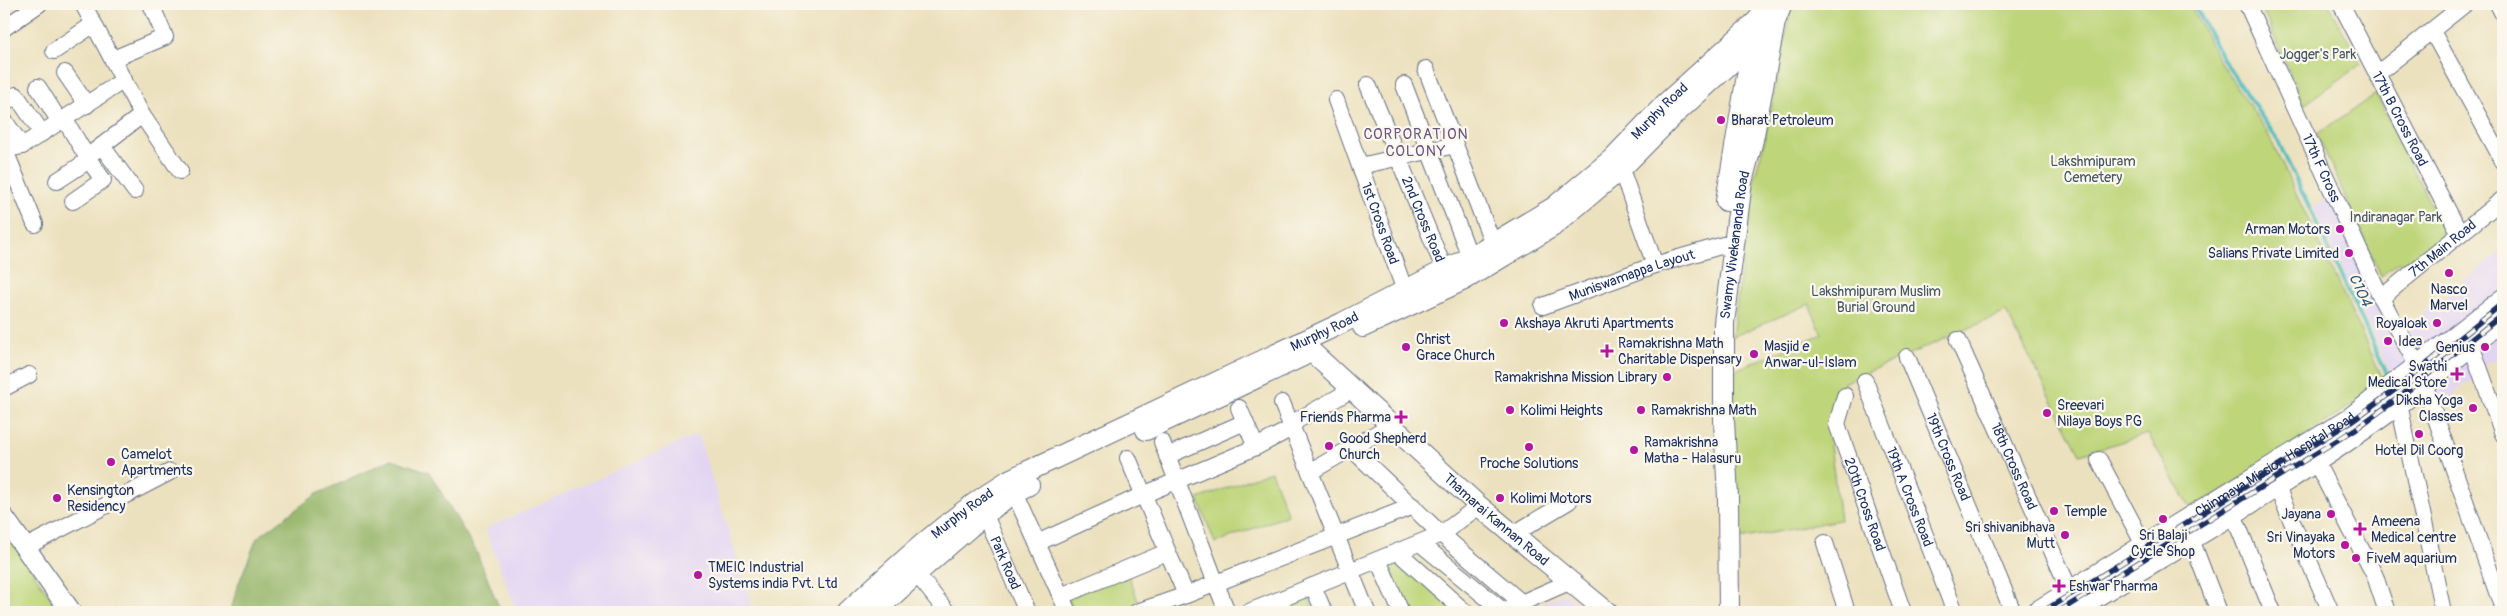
<svg xmlns="http://www.w3.org/2000/svg" width="2507" height="616" viewBox="0 0 2507 616" font-family="Pangolin,sans-serif">
	<rect width="100%" height="100%" fill="#fbf7ec"/>
	<filter id="ink" filterUnits="userSpaceOnUse"><feTurbulence type="fractalNoise" baseFrequency=".02" numOctaves="2"/><feDisplacementMap in="SourceGraphic" scale="10" xChannelSelector="R" yChannelSelector="G"/><feConvolveMatrix kernelMatrix="1 2 1 2 8 2 1 2 1" color-interpolation-filters="sRGB"/></filter>
	<filter id="wash" filterUnits="userSpaceOnUse"><feTurbulence type="fractalNoise" baseFrequency=".0096" numOctaves="4" result="noise"/><feDisplacementMap in="SourceGraphic" scale="20" xChannelSelector="R" yChannelSelector="G"/><feGaussianBlur stdDeviation="1.12" result="paint"/><feColorMatrix in="noise" values="0 0 0 0 0 0 0 0 0 0 0 0 0 0 0 0 0 1.4 0 .05"/><feComposite in="paint" operator="in"/></filter>
	<g filter="url(#wash)">
		<rect width="100%" height="100%" fill="#ece1be"/>
		<path fill="#e2d4f3" d="M2332 196 2410 365 2393 378 2313 207Z
			M2503 250V290L2420 358 2404 329Z
			M2503 330V356L2483 365 2477 351Z
			M2469 354 2478 379 2456 389V394L2435 404 2429 388Z
			M698 434 754 612H517L485 529Z
			M1565 594 1587 612H1521Z"/>
		<path fill="#bed57a" stroke="#6c826c" d="M1792 4H2190L2221 64 2266 130 2385 383 2192 511 2148 434 2080 454 2006 312 1843 383 1829 437 1840 520 1734 540 1733 371 1822 334 1809 304 1732 337 1755 175 1764 143Z
			M2260 4H2328L2361 64 2304 105Z
			M2376 94 2445 234 2404 267 2399 262 2381 276 2317 134Z
			M1271 471 1288 515 1215 543 1198 499Z
			M4 529 60 612H4Z
			M1396 559 1456 612H1407L1385 563Z
			M1128 574 1140 606 1124 612H1074L1068 598Z
			M1308 597 1314 612H1274V611Z"/>
		<path fill="#96b66a" stroke="#587264" d="M392 459 429 472 476 551 501 612H231L236 590 257 538 317 494Z"/>
		<g fill="none" stroke-linecap="round" stroke-linejoin="round">
			<path stroke="#4dbcc1" stroke-width="4" d="M2194 4 2224 61 2277 139 2390 380"/>
		</g>
	</g>
	<g filter="url(#ink)">
		<g fill="none" stroke-linecap="round" stroke-linejoin="round">
			<defs>
				<g id="minor">
					<path d="M83 4 142 115 180 171"/>
					<path id="s1" d="M2247 4 2381 298 2418 367 2503 609"/>
					<path id="s2" d="M2341 4 2460 234"/>
					<path d="M2498 4 2503 14"/>
					<path d="M4 28 39 4"/>
					<path d="M2432 31 2503 161"/>
					<path d="M54 51 94 24"/>
					<path d="M113 59 165 37 151 4"/>
					<path d="M1426 69 1493 244"/>
					<path d="M65 73 87 105"/>
					<path d="M2377 74 2465 4"/>
					<path id="s3" d="M1368 85 1445 271"/>
					<path d="M1404 85 1470 257"/>
					<path d="M38 87 60 122"/>
					<path id="s4" d="M1336 100 1405 291"/>
					<path d="M4 103 16 95 42 133"/>
					<path d="M4 120 22 146"/>
					<path d="M65 120 87 157 142 115"/>
					<path d="M102 146 135 191"/>
					<path d="M4 148 35 224"/>
					<path d="M4 150 22 146 124 80"/>
					<path d="M1360 166 1455 145"/>
					<path d="M1621 169 1655 265"/>
					<path d="M57 181 89 160"/>
					<path d="M73 201 103 180 87 157"/>
					<path id="s5" d="M2381 298 2503 199"/>
					<path id="s6" d="M1543 306 1655 265 1734 242"/>
					<path id="s7" d="M1958 340 2070 591"/>
					<path d="M2471 345 2503 434"/>
					<path id="s8" d="M1907 357 2013 612"/>
					<path id="s9" d="M1865 381 1955 612"/>
					<path d="M4 388 29 375"/>
					<path id="s10" d="M1845 396 1837 424 1903 612"/>
					<path d="M1282 403 1367 612"/>
					<path d="M2399 404 2443 612"/>
					<path d="M1239 408 1256 447"/>
					<path d="M1162 442 1227 612"/>
					<path d="M1351 448 1441 534 1522 603"/>
					<path d="M2309 453 2319 468 2375 576 2387 612"/>
					<path d="M1167 456 1245 422"/>
					<path d="M1128 458 1186 595"/>
					<path d="M2099 460 2144 545"/>
					<path d="M1310 472 1391 425"/>
					<path d="M2277 487 2331 612"/>
					<path d="M1014 492 1068 612"/>
					<path d="M2233 514 2273 612"/>
					<path id="s11" d="M985 515 1027 612"/>
					<path d="M1512 535 1569 501"/>
					<path d="M2191 539 2219 612"/>
					<path d="M1037 543 1143 495 1256 447 1292 428 1296 421 1353 389"/>
					<path d="M1420 543 1503 611"/>
					<path d="M1825 543 1847 612"/>
					<path d="M24 548 170 472"/>
					<path d="M1398 552 1465 612"/>
					<path d="M1378 560 1401 612"/>
					<path d="M916 573 947 612"/>
					<path d="M1313 586 1324 612"/>
					<path d="M1061 596 1167 552"/>
					<path d="M1512 607 1569 582"/>
					<path d="M1137 612 1186 595 1413 506"/>
					<path d="M1249 612 1441 534 1479 506"/>
				</g>
				<g id="major">
					<path d="M1726 201 1747 75 1763 4"/>
					<path d="M1363 327 1464 280 1552 227 1621 169 1675 114 1755 41 1770 42"/>
					<path id="s12" d="M1301 342 1479 506 1607 612"/>
					<path d="M1146 430 1303 356"/>
					<path d="M4 518 71 612"/>
					<path id="s13" d="M847 612C900 563 947 519 1009 480L1342 323 1470 257 1554 207 1612 159 1666 103 1760 18 1775 22"/>
					<path d="M875 612C906 583 937 555 970 527 989 512 1007 495 1029 485"/>
					<path id="s14" d="M1729 612 1728 498 1724 420V323L1742 182 1753 140 1775 22 1782 4"/>
					<path id="s15" d="M2036 612 2350 418 2503 299"/>
					<path d="M2071 612C2180 545 2291 483 2394 408 2432 380 2467 348 2503 319"/>
				</g>
			</defs>
			<use href="#minor" stroke="#646d80" stroke-width="18"/>
			<use href="#major" stroke="#646d80" stroke-width="22"/>
			<use href="#minor" stroke="#fff" stroke-width="16"/>
			<use href="#major" stroke="#fff" stroke-width="20"/>
			<defs>
				<path id="rail" d="M2042 612 2352 421 2396 389 2503 303
					M2058 612 2357 428 2401 396 2503 314"/>
			</defs>
			<use href="#rail" stroke="#1b2f5e" stroke-width="5.5"/>
			<use href="#rail" stroke="#fbf7ec" stroke-width="4" stroke-dasharray="11" stroke-linecap="butt"/>
		</g>
	</g>
	<g fill="#b5179e" stroke="#fbf7ec" stroke-width="2">
		<circle cx="1721" cy="120" r="5"/>
		<circle cx="2340" cy="229" r="5"/>
		<circle cx="2349" cy="253" r="5"/>
		<circle cx="2449" cy="273" r="5"/>
		<circle cx="1504" cy="323" r="5"/>
		<circle cx="2437" cy="323" r="5"/>
		<circle cx="2388" cy="341" r="5"/>
		<circle cx="1406" cy="347" r="5"/>
		<circle cx="2485" cy="347" r="5"/>
		<path d="M1604.5 343.5h5v5h5v5h-5v5h-5v-5h-5v-5h5z"/>
		<circle cx="1754" cy="354" r="5"/>
		<path d="M2454.5 366.5h5v5h5v5h-5v5h-5v-5h-5v-5h5z"/>
		<circle cx="1667" cy="377" r="5"/>
		<circle cx="2473" cy="408" r="5"/>
		<circle cx="1510" cy="410" r="5"/>
		<circle cx="1641" cy="410" r="5"/>
		<circle cx="2047" cy="413" r="5"/>
		<path d="M1398.5 409.5h5v5h5v5h-5v5h-5v-5h-5v-5h5z"/>
		<circle cx="2419" cy="434" r="5"/>
		<circle cx="1329" cy="446" r="5"/>
		<circle cx="1529" cy="447" r="5"/>
		<circle cx="1634" cy="450" r="5"/>
		<circle cx="111" cy="462" r="5"/>
		<circle cx="57" cy="498" r="5"/>
		<circle cx="1500" cy="498" r="5"/>
		<circle cx="2054" cy="511" r="5"/>
		<circle cx="2331" cy="514" r="5"/>
		<circle cx="2163" cy="519" r="5"/>
		<path d="M2357.5 521.5h5v5h5v5h-5v5h-5v-5h-5v-5h5z"/>
		<circle cx="2065" cy="535" r="5"/>
		<circle cx="2345" cy="545" r="5"/>
		<circle cx="2356" cy="558" r="5"/>
		<circle cx="698" cy="575" r="5"/>
		<path d="M2056.5 578.5h5v5h5v5h-5v5h-5v-5h-5v-5h5z"/>
	</g>
	<g text-anchor="middle" dominant-baseline="central" stroke-width="4.5" stroke-linejoin="round" paint-order="stroke">
		<g font-size="14" fill="#445865" stroke="#fbf7ec">
			<text x="2318" y="54">Jogger's Park</text>
			<text x="2093" y="161">Lakshmipuram<tspan x="2093" dy="16">Cemetery</tspan></text>
			<text x="2396" y="217">Indiranagar Park</text>
			<text x="1876" y="291">Lakshmipuram Muslim<tspan x="1876" dy="16">Burial Ground</tspan></text>
		</g>
		<g font-size="14" fill="#1b2f5e" stroke="#fbf7ec">
			<text stroke="none"><textPath href="#s13" startOffset="962">Murphy Road</textPath></text>
			<text stroke="none"><textPath href="#s2" startOffset="129">17th B Cross Road</textPath></text>
			<text stroke="none"><textPath href="#s1" startOffset="180">17th F Cross</textPath></text>
			<text stroke="none"><textPath href="#s3" startOffset="145">2nd Cross Road</textPath></text>
			<text stroke="none"><textPath href="#s4" startOffset="131">1st Cross Road</textPath></text>
			<text stroke="none"><textPath href="#s14" startOffset="368">Swamy Vivekananda Road</textPath></text>
			<text stroke="none"><textPath href="#s5" startOffset="79">7th Main Road</textPath></text>
			<text stroke="none"><textPath href="#s6" startOffset="94">Muniswamappa Layout</textPath></text>
			<text stroke="none"><textPath href="#s13" startOffset="558">Murphy Road</textPath></text>
			<text stroke="none"><textPath href="#s8" startOffset="108">19th Cross Road</textPath></text>
			<text stroke="none"><textPath href="#s15" startOffset="281">Chinmaya Mission Hospital Road</textPath></text>
			<text stroke="none"><textPath href="#s7" startOffset="138">18th Cross Road</textPath></text>
			<text stroke="none"><textPath href="#s9" startOffset="124">19th A Cross Road</textPath></text>
			<text stroke="none"><textPath href="#s10" startOffset="114">20th Cross Road</textPath></text>
			<text stroke="none"><textPath href="#s13" startOffset="152">Murphy Road</textPath></text>
			<text stroke="none"><textPath href="#s12" startOffset="264">Thamarai Kannan Road</textPath></text>
			<text stroke="none"><textPath href="#s11" startOffset="52">Park Road</textPath></text>
		</g>
		<g font-size="14" fill="#1b2f5e" stroke="#fbf7ec" text-anchor="start">
			<text x="1731" y="120">Bharat Petroleum</text>
			<text x="2330" y="229" text-anchor="end">Arman Motors</text>
			<text x="2339" y="253" text-anchor="end">Salians Private Limited</text>
			<text x="2449" y="289" text-anchor="middle">Nasco<tspan x="2449" dy="16">Marvel</tspan></text>
			<text x="1514" y="323">Akshaya Akruti Apartments</text>
			<text x="2427" y="323" text-anchor="end">Royaloak</text>
			<text x="1416" y="339">Christ<tspan x="1416" dy="16">Grace Church</tspan></text>
			<text x="2398" y="341">Idea</text>
			<text x="1618" y="343">Ramakrishna Math<tspan x="1618" dy="16">Charitable Dispensary</tspan></text>
			<text x="1764" y="346">Masjid e<tspan x="1764" dy="16">Anwar-ul-Islam</tspan></text>
			<text x="2475" y="347" text-anchor="end">Genius</text>
			<text x="2447" y="366" text-anchor="end">Swathi<tspan x="2447" dy="16">Medical Store</tspan></text>
			<text x="1657" y="377" text-anchor="end">Ramakrishna Mission Library</text>
			<text x="2463" y="400" text-anchor="end">Diksha Yoga<tspan x="2463" dy="16">Classes</tspan></text>
			<text x="2057" y="405">Sreevari<tspan x="2057" dy="16">Nilaya Boys PG</tspan></text>
			<text x="1520" y="410">Kolimi Heights</text>
			<text x="1651" y="410">Ramakrishna Math</text>
			<text x="1391" y="417" text-anchor="end">Friends Pharma</text>
			<text x="1339" y="438">Good Shepherd<tspan x="1339" dy="16">Church</tspan></text>
			<text x="1644" y="442">Ramakrishna<tspan x="1644" dy="16">Matha - Halasuru</tspan></text>
			<text x="2419" y="450" text-anchor="middle">Hotel Dil Coorg</text>
			<text x="121" y="454">Camelot<tspan x="121" dy="16">Apartments</tspan></text>
			<text x="1529" y="463" text-anchor="middle">Proche Solutions</text>
			<text x="67" y="490">Kensington<tspan x="67" dy="16">Residency</tspan></text>
			<text x="1510" y="498">Kolimi Motors</text>
			<text x="2064" y="511">Temple</text>
			<text x="2321" y="514" text-anchor="end">Jayana</text>
			<text x="2371" y="521">Ameena<tspan x="2371" dy="16">Medical centre</tspan></text>
			<text x="2055" y="527" text-anchor="end">Sri shivanibhava<tspan x="2055" dy="16">Mutt</tspan></text>
			<text x="2163" y="535" text-anchor="middle">Sri Balaji<tspan x="2163" dy="16">Cycle Shop</tspan></text>
			<text x="2335" y="537" text-anchor="end">Sri Vinayaka<tspan x="2335" dy="16">Motors</tspan></text>
			<text x="2366" y="558">FiveM aquarium</text>
			<text x="708" y="567">TMEIC Industrial<tspan x="708" dy="16">Systems india Pvt. Ltd</tspan></text>
			<text x="2069" y="586">Eshwar Pharma</text>
		</g>
		<g font-size="15" letter-spacing="1" fill="#665785" stroke="#fbf7ec">
			<text x="1416" y="134">CORPORATION<tspan x="1416" dy="17">COLONY</tspan></text>
		</g>
		<g font-size="15" font-style="italic" fill="#2a597c" stroke="#fbf7ec">
			<text transform="translate(2360 290) rotate(65)">C104</text>
		</g>
	</g>
	<rect width="2507" height="616" fill="none" stroke="#fbf7ec" stroke-width="20"/>
</svg>
